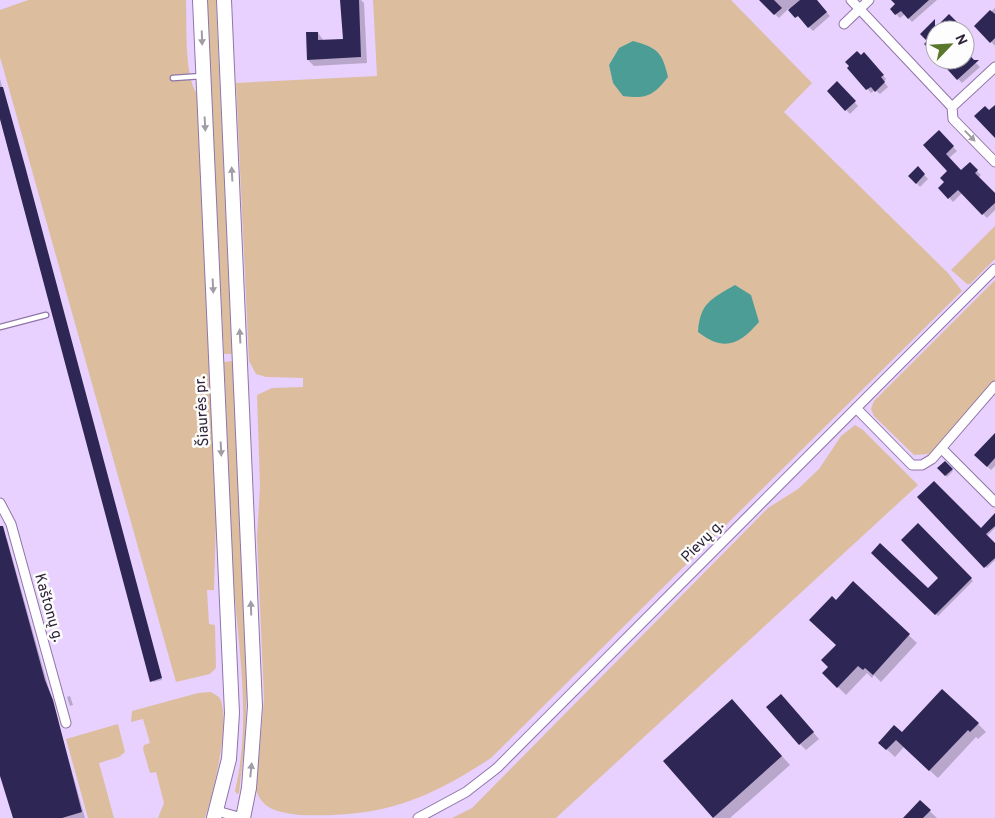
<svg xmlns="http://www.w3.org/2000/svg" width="995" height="818" viewBox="0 0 995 818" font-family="Overpass,sans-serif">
	<rect width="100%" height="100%" fill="#e8d1fe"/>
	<path fill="#dcbe9f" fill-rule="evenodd" d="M28 0H186C187 25 184 75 197 94L216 520 214 590H207L209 624 215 625 216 668 210 674 176 682 0 57V10Z
		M206 0H216L232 354H224Z
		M373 0H731L812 83 784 112 948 273 962 291 491 758C425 801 382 818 299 815 280 812 263 811 256 790L264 699 257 537 260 487 257 395 272 388 303 387V378L266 377 256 374 249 361 236 83 377 76ZM619 48 613 83 609 65Z
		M995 226V259L970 284H967L951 270Z
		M995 280V381L930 454 914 455 874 416 871 409 874 401Z
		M233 361 247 687 245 740 239 793 237 794 235 791C252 719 238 648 233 575 229 504 228 433 224 362Z
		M855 425 863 430 918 485 556 818H452L472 808 768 508 798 489 819 469 841 436Z
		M211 692 219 697C232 716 213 796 205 818H158L164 803 156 772 150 773 143 749 144 745 150 743 143 719 131 722 132 711 198 693Z
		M118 724 125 752 119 757 99 763 114 818H88L66 739Z"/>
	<path fill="#4b9d96" d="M633 41C658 48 662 52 668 77 653 96 647 99 623 96L613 83 609 65 619 48Z
		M735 285 751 295 759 322C739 345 724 352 698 332 700 303 711 299 735 285Z"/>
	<path fill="#0003" d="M342 0H361L364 3 367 63 314 66 308 60 318 33 324 41 344 40Z
		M768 0H816L830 16 813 31 789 8 779 18 764 4Z
		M901 0H937L912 22 905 14 900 18 891 9Z
		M995 8V46L976 26Z
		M967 54 980 67 962 83 940 60H965Z
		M868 58 886 79 884 82 888 87 880 94 875 90 871 93 848 68Z
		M0 79 162 680 153 682 0 119Z
		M837 83 858 106 850 114 828 91Z
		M939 132 957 151 949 158 962 172 970 164 981 175 978 178 995 195V210L987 218 962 193 953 202 940 188 946 182 949 171Z
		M918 168 928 179 920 187 910 176Z
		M995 435V466L991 470 976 455Z
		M945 462 953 471 947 477 939 468Z
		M919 497 981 530 995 515V528L987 536 995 545V560L987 568Z
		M918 525 973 581 938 616 873 553 928 590 940 578Z
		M5 537 7 539 85 818H14L0 769V538Z
		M853 583 917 643 881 682 874 675 872 678 867 673 846 695 824 673 830 667 837 645 836 602Z
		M70 696 73 705 70 706 67 697Z
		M787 702 819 739 806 750 800 744Z
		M740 709 790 765 730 818H715L664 761Z
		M978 724 986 732 978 739 976 737 938 778 904 747 895 757 880 743 902 734Z
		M920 802 937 818H905Z"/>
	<path fill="#2e2755" d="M340 0H359L361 57 307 60 306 32H318V40L343 39Z
		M759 0H774L782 8 774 15Z
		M800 0H817L827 12 808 28 798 16 795 18 788 10Z
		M891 0H929L908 19 901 11 895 15 890 9 895 4Z
		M990 10 995 14V38L990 43 974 26Z
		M949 14 965 30H935V55L924 44 927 41 920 34 935 19V28Z
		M965 50 974 60H979L957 80 939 60H965Z
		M857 51 861 55 864 52 884 75 881 77 885 82 875 92 871 87 866 90 847 68 849 66 845 62Z
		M837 81 856 101 845 111 827 91Z
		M0 87H3L25 166 162 678 150 682 0 119Z
		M995 105V138L974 116 985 106 989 110Z
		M939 130 954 146 946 154 961 170 970 162 978 170 975 173 995 193V203L982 215 958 190 948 199 938 188 944 182 940 178 947 171 923 145Z
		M918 166 925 174 916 184 908 176Z
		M995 433V458L987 467 974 455Z
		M945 461 953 469 945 476 937 468Z
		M934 481 981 528 995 513V526L986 534 995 543V558L984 568 917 497Z
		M918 523 972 578 935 615 871 553 880 543 928 588 938 578 901 540Z
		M0 526H3L45 680 53 700 82 812 62 818H13L0 776Z
		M853 581 910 634 873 675 865 668 863 670 858 666 837 688 822 673 828 667 821 660 836 645 809 620 832 596 836 600Z
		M942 689 979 723 970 732 968 730 929 771 896 740 886 750 878 743 894 725 902 732Z
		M781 694 814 732 799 745 766 707Z
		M732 699 782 756 713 818 663 761Z
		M920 800 931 810 923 818H903Z"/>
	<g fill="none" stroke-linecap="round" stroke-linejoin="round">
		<defs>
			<path id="lane" d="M173 78 202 76
				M0 327 46 315"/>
			<path id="street" d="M851 0 952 107 953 119 995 162
				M844 24 869 0
				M952 107 995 67
				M856 408 912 465H922L932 459 995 386
				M942 449 995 502
				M0 503 11 524 66 723
				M217 811 242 818
				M418 818 466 792 497 768 995 269"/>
			<path id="primary" d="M200 0 232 713 229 759 214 818
				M224 0 255 706 249 788 243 818"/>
		</defs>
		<use href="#lane" stroke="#9075a8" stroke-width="7"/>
		<use href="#street" stroke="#9075a8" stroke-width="11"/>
		<use href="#primary" stroke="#9075a8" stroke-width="16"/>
		<use href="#lane" stroke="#fff" stroke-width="4.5"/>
		<use href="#street" stroke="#fff" stroke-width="9"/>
		<use href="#primary" stroke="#fff" stroke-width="14"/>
	</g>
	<defs><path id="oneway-solid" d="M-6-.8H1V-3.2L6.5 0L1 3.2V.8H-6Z" transform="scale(1.25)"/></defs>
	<g fill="#a19ca5">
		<use href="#oneway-solid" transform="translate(202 38) rotate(88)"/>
		<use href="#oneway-solid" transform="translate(205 124) rotate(87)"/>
		<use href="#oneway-solid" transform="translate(970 136) rotate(46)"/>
		<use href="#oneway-solid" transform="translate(232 174) rotate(-93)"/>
		<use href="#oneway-solid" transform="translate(213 286) rotate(87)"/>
		<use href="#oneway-solid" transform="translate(240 336) rotate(-93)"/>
		<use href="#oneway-solid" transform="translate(221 449) rotate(87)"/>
		<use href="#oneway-solid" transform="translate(251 608) rotate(-92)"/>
		<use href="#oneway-solid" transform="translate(251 770) rotate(-84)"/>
	</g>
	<g text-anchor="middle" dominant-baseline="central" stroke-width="5" stroke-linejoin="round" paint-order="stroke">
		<g font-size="15" fill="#2e2338" stroke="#fdfdfd">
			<text transform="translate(203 411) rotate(-93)">Šiaurės pr.</text>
			<text transform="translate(703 542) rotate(-45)">Pievų g.</text>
			<text transform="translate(48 608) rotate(74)">Kaštonų g.</text>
		</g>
	</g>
	<g transform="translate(950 45) rotate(65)"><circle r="24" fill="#fdfdfd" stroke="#aaa6ae"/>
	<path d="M0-4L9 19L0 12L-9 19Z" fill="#5a782d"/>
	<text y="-8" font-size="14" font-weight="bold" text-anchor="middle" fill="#2e2338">N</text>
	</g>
</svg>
